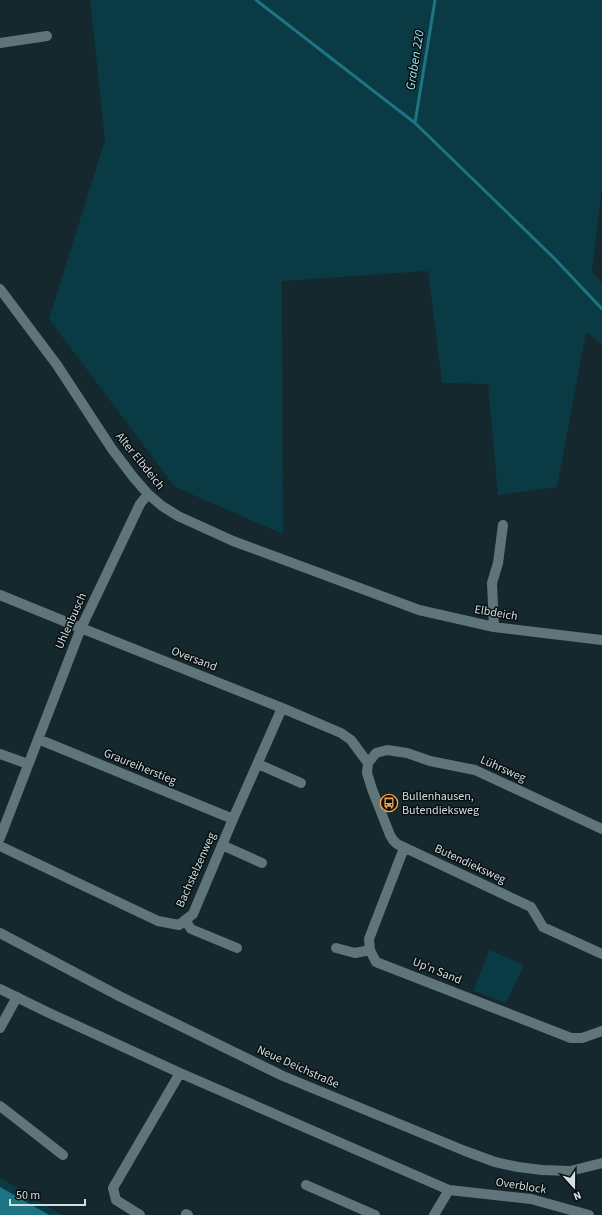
<svg xmlns="http://www.w3.org/2000/svg" width="602" height="1215" viewBox="0 0 602 1215" font-family="'Source Sans 3',sans-serif">
	<rect width="100%" height="100%" fill="#15282d"/>
	<path fill="#0a3a43" d="M90 0H602V186L592 272 602 283V344L586 332 557 487 498 495 488 384 442 383 428 271 282 281 283 534 175 487 49 319 105 140Z
		M489 950 524 965 506 1003 473 991Z
		M0 1178 62 1215H0Z"/>
	<path fill="#1f7484" d="M0 1187 49 1215H0Z"/>
	<g fill="none" stroke-linecap="round" stroke-linejoin="round">
		<path stroke="#1f7484" stroke-width="3" d="M256 0 415 123 554 258 602 309
			M415 123 435 0"/>
		<path stroke="#60757a" stroke-width="10" d="M0 43 47 36
			M0 289 57 365 112 449 134 478 148 494 162 506 178 516 233 541 419 610 494 627 602 640
			M0 595 81 628 282 708 341 733 351 740 368 763
			M494 627 492 583 498 563 503 525
			M38 739 233 819
			M0 754 28 764
			M368 763 367 773 372 789 390 835 393 840 397 844 531 907 543 927 602 954
			M368 763 376 753 387 750 407 753 430 761 475 770 602 829
			M258 764 301 783
			M0 838 81 628 140 504 148 494
			M222 845 262 863
			M0 846 158 921 179 925 193 914 233 819 282 708
			M404 848 369 939 370 950 376 962 571 1038H582L602 1031
			M185 920 191 929 237 948
			M0 933 121 997 283 1076 465 1151 495 1162 518 1167 542 1170 570 1171 602 1163
			M336 948 355 953 370 950
			M0 989 47 1012 180 1073 449 1190 531 1199 589 1215
			M0 1028 17 997
			M0 1106 63 1155
			M306 1185 375 1215
			M186 1214 188 1215
			M140 1215 116 1200 113 1188 180 1073
			M434 1215 449 1190"/>
	</g>
	<defs>
		<symbol id="bus-ring" viewBox="-11 -11 22 22"><circle r="9.5" fill="#080f11" stroke="#f6a248" stroke-width="1.5"/><path d="M-5-6H5V4H4V6H2V4H-2V6H-4V4H-5ZM-3.5-4V0h7V-4ZM-3.5 1.2v1.5H-2V1.2ZM2 1.2v1.5H3.5V1.2Z" fill="#f6a248"/></symbol>
	</defs>
	<g fill-rule="evenodd">
		<use href="#bus-ring" x="379" y="793" width="20" height="20"/>
	</g>
	<g text-anchor="middle" dominant-baseline="central" stroke-width="3" stroke-linejoin="round" paint-order="stroke">
		<g font-size="12" fill="#d3dee1" stroke="#080f11">
			<text transform="translate(140 461) rotate(51)">Alter Elbdeich</text>
			<text transform="translate(496 613) rotate(10)">Elbdeich</text>
			<text transform="translate(71 621) rotate(-66)">Uhlenbusch</text>
			<text transform="translate(194 659) rotate(21)">Oversand</text>
			<text transform="translate(140 767) rotate(22)">Graureiherstieg</text>
			<text transform="translate(503 769) rotate(24)">Lührsweg</text>
			<text transform="translate(470 864) rotate(25)">Butendieksweg</text>
			<text transform="translate(196 870) rotate(-66)">Bachstelzenweg</text>
			<text transform="translate(437 971) rotate(22)">Up'n Sand</text>
			<text transform="translate(298 1067) rotate(24)">Neue Deichstraße</text>
			<text transform="translate(521 1186) rotate(9)">Overblock</text>
		</g>
		<g font-size="12" fill="#d3dee1" stroke="#080f11" text-anchor="start">
			<text x="402" y="796">Bullenhausen,<tspan x="402" dy="14">Butendieksweg</tspan></text>
		</g>
		<g font-size="13" font-style="italic" fill="#9ce8fa" stroke="#080f11">
			<text transform="translate(415 60) rotate(-81)">Graben 220</text>
		</g>
	</g>
	<g transform="translate(574 1187) rotate(159)" stroke="#080f11" stroke-width="3" paint-order="stroke">
	<path d="M0-3L7 15L0 10L-7 15Z" fill="#d3dee1"/>
	<text y="-6" font-size="11" font-weight="bold" text-anchor="middle" fill="#d3dee1">N</text>
	</g>
	<path d="M10 1199v6h75v-6" fill="none" stroke="#d3dee1" stroke-width="2"/>
	<text x="16" y="1199" font-size="12" fill="#d3dee1" stroke="#080f11" stroke-width="3" paint-order="stroke">50 m</text>
</svg>
